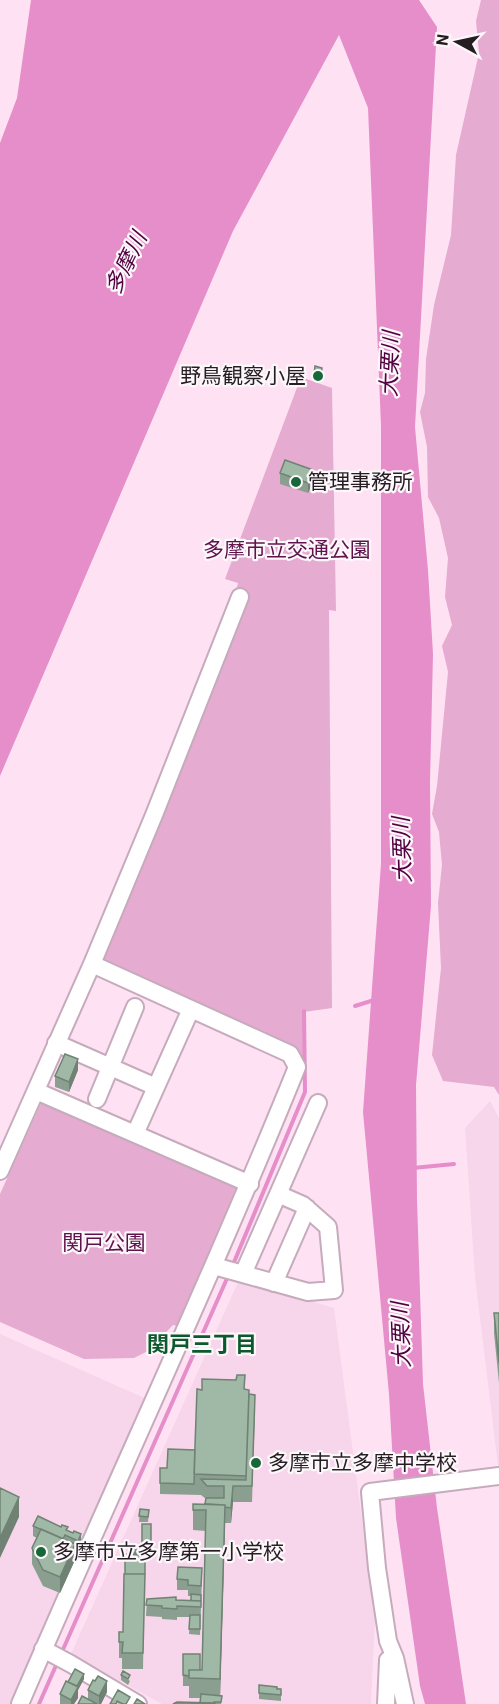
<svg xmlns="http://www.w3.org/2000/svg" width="499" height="1704" viewBox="0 0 499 1704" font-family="Roboto,'Noto Sans JP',sans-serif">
	<rect width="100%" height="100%" fill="#fee2f3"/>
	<path fill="#f7d5ea" d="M490 1101 499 1118V1474L475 1277 465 1128Z
		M239 1280 334 1308 375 1619 371 1704H162L71 1654Z
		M0 1334 149 1400 14 1704H0Z"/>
	<path fill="#e5abd0" d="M481 0H499V1095L494 1087 443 1081 432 1055 441 968 438 903 442 865 439 832 432 814 437 786 448 672 442 646 452 625 445 597 448 558 439 518 428 497 427 447 420 412 425 393 426 359 434 305 451 235 456 155 479 53 476 21Z
		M301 377 332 388 336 611 329 610 332 1008 304 1012 305 1066 108 965 101 956 235 595 238 583 225 579Z
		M42 1101 235 1186 238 1194 181 1327 173 1325 148 1351 134 1358 84 1359 0 1322V1194Z"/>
	<path fill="#e68ec9" d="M31 0H419L437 27 415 427 428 570 433 654 430 783 431 906 416 1085 417 1200 423 1384 437 1508 466 1704H425L420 1686 396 1518 389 1394 363 1112 381 864V426L368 108 339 35 233 231 0 776V143L17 98Z"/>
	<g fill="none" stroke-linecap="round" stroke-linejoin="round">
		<path stroke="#e68ec9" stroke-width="4" d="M355 1006 374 1000
			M413 1168 454 1164
			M232 1267 305 1092 304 1011
			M61 1654 229 1274
			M39 1704 58 1661"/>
		<defs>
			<path id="minor" d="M56 1043 156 1087
				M36 1091 250 1184
				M97 1099 135 1007
				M135 1134 191 1009
				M0 1171 92 964 154 815 240 597
				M214 1266 243 1274 318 1103
				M243 1274 308 1292 334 1290 328 1227 303 1205 278 1194
				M274 1283 307 1208
				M43 1649 71 1664 138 1704
				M20 1704C111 1491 210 1282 297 1067L290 1054 92 964
				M386 1704 388 1660
				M405 1704 395 1658 388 1641 377 1568 370 1492 499 1476"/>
		</defs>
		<use href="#minor" stroke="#c6abbc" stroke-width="20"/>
		<use href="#minor" stroke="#fff" stroke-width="16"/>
	</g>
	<path fill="#8a9f8f" d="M322 373 321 380 314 379V374Z
		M280 473 313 481 308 493 280 484Z
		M78 1070 69 1092 55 1087V1076Z
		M494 1313H499V1383L494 1333Z
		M245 1390 249 1394 255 1410 252 1502H233L231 1523H225L220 1696H222L221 1704H173L200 1703V1698H189V1686H183V1675L202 1670 206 1531 193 1530V1510L205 1504 206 1499 201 1495 160 1494V1468H167L195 1450Z
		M140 1509 149 1510 148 1522H139Z
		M142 1524H151V1547H142Z
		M33 1526 68 1531 81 1545 78 1552 75 1550V1560L60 1593 43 1586 32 1564V1548L37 1538 33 1536Z
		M130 1548H136V1555H145L143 1669H122V1658H119V1632H123L125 1574 129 1554Z
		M177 1579H202L200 1635 189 1634 190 1617H177V1620L162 1619V1617L146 1616 147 1599 191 1601V1596H188V1590H177Z
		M121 1675 130 1681 128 1685 121 1680Z
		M84 1679 78 1690V1698L74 1704H57H60V1694L68 1682Z
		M259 1685 281 1689V1701L259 1699Z
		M88 1690 107 1692 101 1704H78L88 1699Z"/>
	<path fill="#708274" d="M313 470V481L308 493V483Z
		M78 1059V1070L69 1092V1082Z
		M233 1486V1502L231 1523V1508Z
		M19 1497V1517L0 1558V1538Z
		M225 1505V1525L220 1699V1679Z
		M81 1534V1545L78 1552V1541Z
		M75 1544V1560L60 1593V1577Z
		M84 1674V1679L78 1690V1698L74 1704H71V1700Z
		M107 1681V1692L101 1704H99V1696Z"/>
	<path fill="#a0b9a6" stroke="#708274" stroke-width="1.5" d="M315 366 322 368 321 375 314 374Z
		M285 460 313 470 308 483 280 473Z
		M65 1054 78 1059 69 1082 55 1076Z
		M494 1313H499V1363Z
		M237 1375H245L244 1389 249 1390 246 1476 194 1474 197 1389 202 1390V1379L236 1380Z
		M249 1394 255 1395 252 1486H233L231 1508 225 1507V1505L205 1504 206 1498H224V1486H207L201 1479 246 1480Z
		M168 1449 195 1450 194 1484 160 1483V1468H167Z
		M0 1488 19 1497 0 1538Z
		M193 1504 225 1505 220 1679 189 1678V1670H202L206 1510H193Z
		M140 1509 149 1510 148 1517 139 1516Z
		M38 1516 61 1527 62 1525 68 1527 66 1530 73 1533 74 1531 81 1534 78 1541 65 1535 63 1539 33 1526Z
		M142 1524H151V1542H142Z
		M41 1529 75 1544 60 1577 43 1570 32 1548Z
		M130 1548H136V1553H129Z
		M125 1554 145 1555V1574H125Z
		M178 1567 202 1568 201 1586 188 1585V1580L177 1579Z
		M124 1574H145L143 1653H122L123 1642H119V1632H123Z
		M191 1594 201 1595V1601H191Z
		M176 1597V1600L201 1601V1607L177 1606V1609L162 1608V1606L146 1605 147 1599Z
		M190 1615H200V1629H189Z
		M183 1654H200V1670H189V1676L183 1675Z
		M75 1669 84 1674 77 1686 68 1682Z
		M123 1671 130 1675 128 1679 121 1675Z
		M98 1676 107 1681 99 1696 88 1690 93 1680 95 1681Z
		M66 1681 78 1687 71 1700 60 1694Z
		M259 1685 277 1687V1689H281V1695L259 1693Z
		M118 1690 130 1697 126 1704H123L117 1701 116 1704H110Z
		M201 1694 222 1696 221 1702H214V1703H200Z
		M82 1696 97 1704H78Z
		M137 1699 145 1704H134Z
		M177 1702 215 1703V1704H173Z"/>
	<g fill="#176839" stroke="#fcf7fa" stroke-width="2">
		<circle cx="318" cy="376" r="6"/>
		<circle cx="296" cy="482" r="6"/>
		<circle cx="256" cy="1463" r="6"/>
		<circle cx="41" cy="1552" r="6"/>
	</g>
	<g text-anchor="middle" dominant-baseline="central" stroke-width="4.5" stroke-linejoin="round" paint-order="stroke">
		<g font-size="21" fill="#261d23" stroke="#fcf7fa" text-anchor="start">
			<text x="306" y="376" text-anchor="end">野鳥観察小屋</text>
			<text x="308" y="482">管理事務所</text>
			<text x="268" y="1463">多摩市立多摩中学校</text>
			<text x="53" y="1552">多摩市立多摩第一小学校</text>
		</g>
		<g font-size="21" fill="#5f124c" stroke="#fcf7fa">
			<text x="287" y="550">多摩市立交通公園</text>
			<text x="104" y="1243">関戸公園</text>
		</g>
		<g font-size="22" font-style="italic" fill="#51003f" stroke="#fcf7fa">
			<text transform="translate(126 263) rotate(-64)">多摩川</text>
			<text transform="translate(390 364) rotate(-88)">大栗川</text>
			<text transform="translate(402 850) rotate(-92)">大栗川</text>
			<text transform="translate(401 1335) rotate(-92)">大栗川</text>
		</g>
		<g font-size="22" font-weight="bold" fill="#0d592e" stroke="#fcf7fa">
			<text x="202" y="1344">関戸三丁目</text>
		</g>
	</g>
	<g transform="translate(457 42) rotate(278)" stroke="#fcf7fa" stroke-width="4.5" paint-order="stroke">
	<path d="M0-4.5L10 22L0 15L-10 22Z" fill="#261d23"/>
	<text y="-9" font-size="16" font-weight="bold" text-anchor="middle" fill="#261d23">N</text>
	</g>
</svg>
